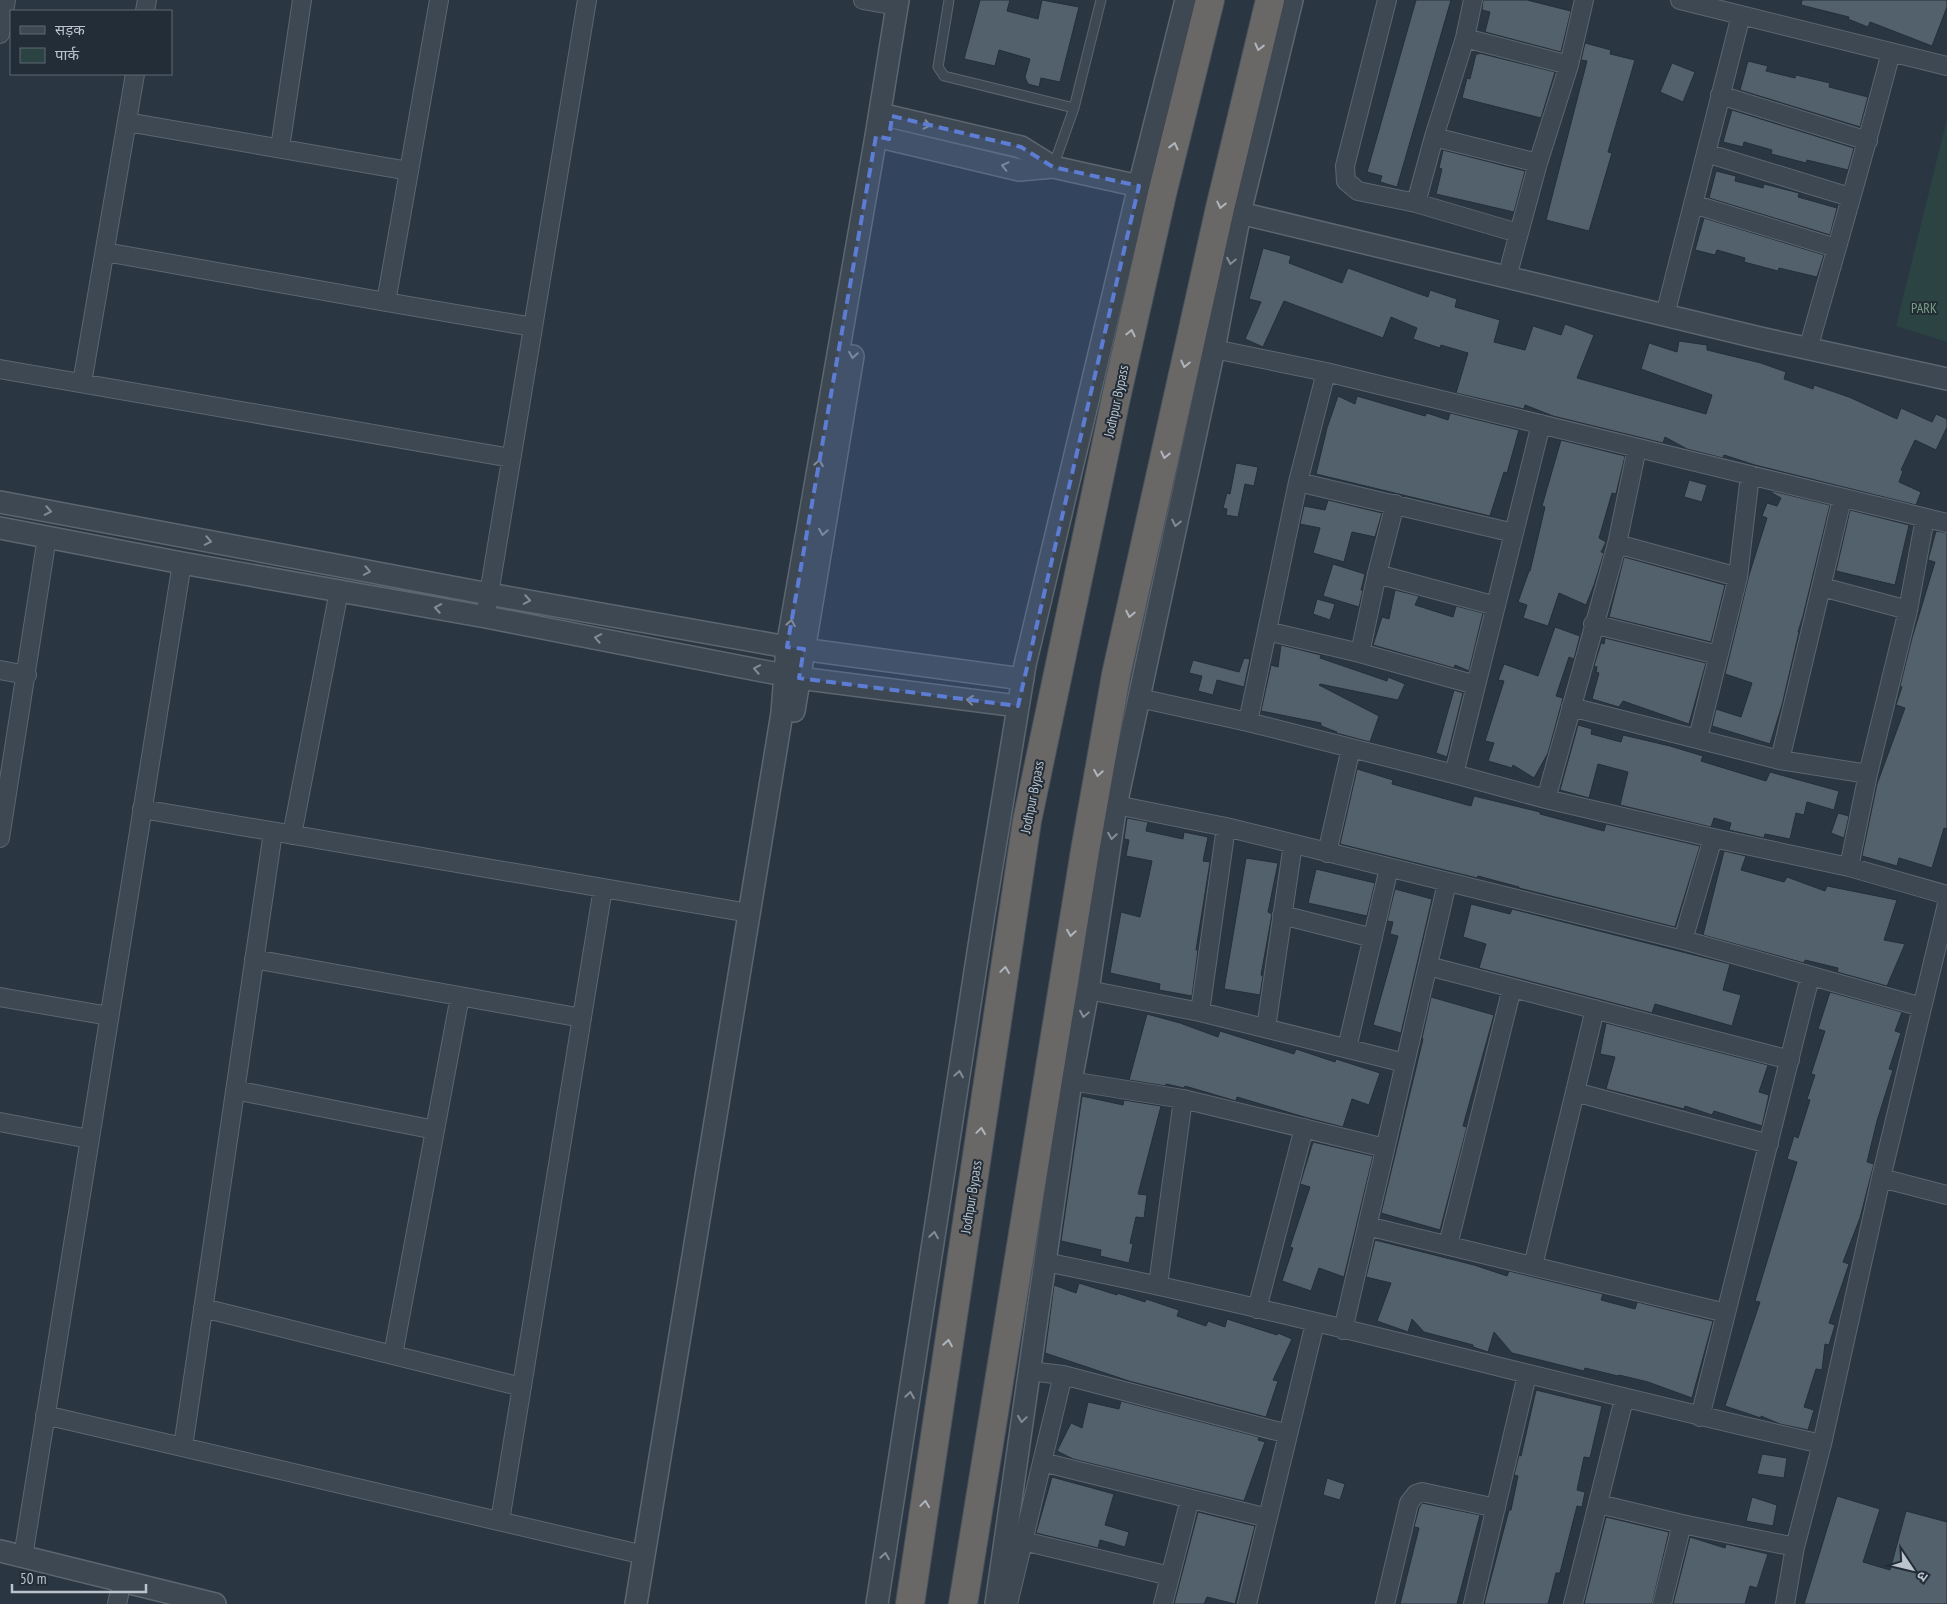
<svg xmlns="http://www.w3.org/2000/svg" width="1947" height="1604" viewBox="0 0 1947 1604" font-family="'PT Sans Narrow','Noto Sans Devanagari',sans-serif">
	<rect width="100%" height="100%" fill="#2a3642"/>
	<path fill="#2c4343" d="M1947 119V342L1896 326Z"/>
	<path fill="#53616d" stroke="#242f3a" d="M980 0H1010L1007 11 1038 19 1042 0 1079 7 1060 82 1041 78 1039 87 1028 84 1025 77 1030 59 999 50 995 66 964 59Z
		M1416 0H1451L1397 187 1380 182 1382 176 1367 172Z
		M1483 0H1527L1571 11 1561 52 1485 32 1490 12 1482 10Z
		M1802 0H1947V7L1932 46 1870 22 1868 27 1848 19 1849 17 1801 5Z
		M1585 43 1611 50 1610 54 1635 60 1608 152 1612 153 1589 231 1546 220 1587 61 1581 60Z
		M1479 53 1555 72 1541 118 1462 98 1467 78 1470 79 1476 54H1479Z
		M1748 61 1768 66 1766 71 1795 78 1796 75 1830 83 1829 87 1868 97 1860 127 1740 90Z
		M1672 63 1695 72 1683 102 1660 92Z
		M1732 110 1854 148 1848 170 1807 160 1806 163 1771 154 1772 150 1744 142 1743 147 1723 142Z
		M1443 150 1525 171 1514 212 1436 194 1442 169 1439 168Z
		M1716 171 1736 176 1735 181 1763 188 1764 184 1799 193 1798 197 1837 208 1830 235 1709 198Z
		M1704 218 1824 255 1817 277 1779 268 1778 271 1744 262 1745 258 1717 250 1715 255 1695 250Z
		M1263 248 1291 256 1289 263 1342 283 1348 268 1428 297 1430 290 1457 299 1455 307 1500 320 1494 342 1525 350 1533 326 1561 335 1565 324 1594 335 1577 378 1706 414 1712 395 1641 369 1649 343 1677 352 1679 341 1707 345V350L1761 363 1786 372 1784 379 1813 389 1814 385 1849 397 1897 419 1901 408 1932 422 1936 414 1947 419V427L1936 450 1915 440 1901 470 1903 471 1899 482 1921 492 1916 505 1755 465 1724 455 1723 458 1687 449 1665 437 1663 443 1553 416 1525 405 1524 409 1456 393 1468 353 1441 345 1440 348 1413 339 1417 328 1391 317 1383 338 1284 301 1263 347 1245 339 1261 302 1249 299Z
		M1338 396 1355 404 1357 396 1425 416 1427 413 1448 420 1450 413 1519 430 1507 473 1504 472 1490 516 1316 474 1327 428Z
		M1561 440 1625 456 1616 494 1612 493 1599 538 1606 542 1601 552 1604 553 1594 585 1586 605 1559 593 1548 626 1523 618 1527 605 1518 602 1529 571H1530L1545 507 1542 506Z
		M1236 463 1258 467 1254 486 1245 484 1238 517 1226 515 1227 509 1223 508 1227 493 1230 494Z
		M1689 480 1707 485 1702 502 1684 497Z
		M1772 491 1830 505 1803 616 1798 632H1799L1782 705 1770 744 1712 726 1716 709 1741 717 1752 683 1725 674 1749 575 1767 518 1762 516 1767 503 1777 506 1781 498 1772 493Z
		M1328 500 1382 513 1375 537 1352 532 1344 562 1313 553 1320 528 1300 524 1304 506 1325 510Z
		M1850 510 1909 525 1895 585 1836 571Z
		M1936 531 1947 533V829L1944 828 1932 868 1899 858 1897 866 1862 856 1877 784 1905 708 1896 705 1902 687 1900 686 1912 638 1935 562 1928 560Z
		M1624 557 1725 585 1711 642 1609 617Z
		M1333 564 1365 574 1361 590H1363L1359 607 1323 596Z
		M1395 590 1419 596 1415 605 1453 617 1456 606 1483 613 1469 671 1455 665 1454 668 1373 645 1382 617 1389 619Z
		M1317 599 1335 604 1330 620 1313 614Z
		M1555 627 1580 636 1574 659 1569 657 1556 696 1563 698 1548 753 1534 778 1513 765 1512 768 1488 761 1494 743 1485 741 1504 681 1498 680 1504 664 1538 676Z
		M1605 638 1706 663 1689 724 1623 701 1619 707 1592 699 1599 673 1596 672 1597 667 1594 666 1601 643 1604 644Z
		M1281 645 1321 655 1320 658 1387 681 1388 677 1405 684 1398 700 1320 684 1319 685 1379 716 1370 742 1336 733 1337 732 1321 726V723L1261 711 1271 665 1278 667Z
		M1244 658 1250 659 1244 687 1217 680 1213 695 1198 691 1202 676 1189 673 1193 660 1239 672Z
		M1454 690 1463 693 1447 757 1436 753Z
		M1578 725 1592 729 1591 734 1621 742 1623 735 1670 746 1703 756 1701 761 1766 781 1770 772 1839 791 1834 810 1807 802 1804 815 1796 813 1790 839 1765 834 1764 838 1729 830 1731 823 1714 818 1711 827 1620 805 1628 772 1598 764 1589 798 1560 790Z
		M1357 769 1393 780 1392 784 1471 806 1474 796 1540 812V814L1604 831 1606 824 1700 846 1675 927 1519 888V887L1478 876 1477 878 1340 844Z
		M1838 813 1849 816 1844 838 1831 833Z
		M1127 818 1148 822 1146 831 1183 839 1184 832 1208 837 1203 861 1210 862 1196 950H1198L1192 996 1159 990 1160 984 1110 973 1121 912 1140 917 1152 861 1126 856 1129 840 1124 839Z
		M1724 851 1746 856 1741 870 1784 882 1787 877 1825 891 1827 886 1897 900 1884 940 1905 944 1887 986 1837 972 1838 968 1805 960 1804 963 1703 935Z
		M1246 858 1278 863 1268 912 1272 914 1261 975 1263 976 1260 995 1224 989Z
		M1316 869 1375 883 1367 916 1308 903Z
		M1395 889 1432 899 1401 1033 1373 1025 1398 936 1390 934 1393 922 1387 921Z
		M1471 904 1510 914 1512 909 1730 964 1723 990 1741 995 1732 1026 1655 1004 1652 1013 1479 968 1486 944 1463 937Z
		M1830 992 1902 1012 1895 1031 1901 1033 1889 1069 1893 1070 1877 1121 1867 1162 1874 1164 1870 1179 1860 1218 1843 1262 1849 1264 1829 1323 1835 1325 1829 1345 1825 1344 1822 1370 1816 1369 1804 1407 1814 1410 1808 1430 1780 1424 1761 1416V1418L1725 1406 1760 1302 1755 1301 1797 1162 1787 1159 1794 1136 1798 1138 1810 1100 1807 1099 1815 1075 1811 1074 1825 1031 1818 1029Z
		M1431 997 1494 1015 1463 1126 1467 1127 1440 1230 1381 1213 1423 1039 1422 1038Z
		M1147 1014 1180 1023 1218 1037 1220 1031 1294 1054 1296 1049 1335 1062 1336 1059 1380 1073 1369 1105 1352 1099 1343 1127 1304 1117 1237 1097 1236 1101 1185 1086 1184 1088 1166 1084V1086L1129 1080Z
		M1606 1023 1768 1065 1759 1092 1769 1095 1762 1126 1714 1111 1712 1115 1685 1106 1684 1109 1606 1089 1615 1057 1600 1054Z
		M1082 1096 1123 1105 1124 1100 1161 1106 1138 1194 1147 1195 1144 1218 1136 1217 1130 1243 1133 1244 1129 1263 1100 1256 1101 1250 1061 1241Z
		M1313 1142 1373 1156 1344 1277 1319 1268 1311 1291 1282 1281 1293 1248 1290 1247 1310 1187 1300 1184Z
		M1375 1240 1474 1265 1507 1276 1509 1271 1603 1294 1601 1300 1635 1309 1637 1302 1713 1321 1692 1398 1648 1382 1619 1375 1618 1376 1585 1368 1584 1371 1512 1353 1494 1332 1488 1352 1473 1347V1345L1424 1332 1412 1319 1408 1332 1377 1321 1391 1283 1366 1277Z
		M1079 1283 1117 1295V1293L1145 1302 1146 1299 1179 1310 1177 1316 1206 1326 1208 1321 1225 1327 1227 1319 1277 1335 1278 1333 1292 1339 1273 1380 1278 1381 1266 1417 1129 1381 1045 1353 1054 1285 1076 1293Z
		M1536 1390 1602 1406 1590 1458 1584 1457 1577 1490 1585 1492 1582 1507 1577 1506 1560 1573H1556L1548 1604H1484L1509 1510H1511L1518 1476 1514 1475 1519 1455 1521 1456Z
		M1121 1401 1259 1437 1258 1440 1265 1442 1244 1501 1073 1459 1057 1451 1071 1423 1082 1428 1088 1402 1119 1409Z
		M1762 1454 1787 1458 1784 1478 1757 1474Z
		M1052 1477 1114 1494 1105 1525 1129 1532 1125 1547 1100 1540 1098 1548 1036 1533Z
		M1327 1478 1345 1484 1340 1500 1323 1495Z
		M1837 1496 1880 1509 1863 1562 1890 1570 1906 1511 1947 1522V1604H1804Z
		M1752 1497 1777 1505 1773 1526 1746 1521Z
		M1422 1503 1480 1515 1457 1604H1400L1419 1528 1414 1527 1419 1508Z
		M1198 1512 1255 1526 1235 1604 1207 1597 1204 1604H1174Z
		M1606 1517 1669 1532 1652 1604H1584Z
		M1690 1537 1725 1548 1726 1544 1768 1554 1757 1588 1750 1586 1745 1604H1673Z"/>
	<g fill="none" stroke-linecap="round" stroke-linejoin="round">
		<defs>
			<path id="service" d="M949 0 938 67 944 76 1074 108 1101 0
				M1053 167 1074 108"/>
			<path id="minor" d="M439 0 386 302 533 327
				M863 0 897 6
				M1387 0 1345 166 1346 181 1358 191 1416 203 1518 233
				M1680 0 1947 66
				M145 11 147 0
				M0 34 6 0
				M1465 38 1473 0
				M1720 95 1868 141
				M127 122 409 171
				M280 148 302 0
				M1706 153 1850 197
				M1538 163 1434 137 1465 38 1569 65
				M1416 203 1434 137
				M1693 204 1836 248
				M105 252 386 302
				M1507 277 1538 163 1569 65 1584 0
				M1665 315 1741 15
				M1214 349 1326 372 1947 523
				M1808 349C1836 250 1865 152 1891 52
				M0 369 511 458
				M82 383 135 74
				M1298 482 1514 533
				M1617 544 1738 577
				M1377 574 1496 606
				M1822 587 1908 610
				M487 606 587 0
				M1593 624 1718 655
				M1267 631 1360 653 1476 685
				M1360 653 1377 574 1395 504
				M0 670 27 675
				M1139 698 1248 722 1454 774 1546 799 1713 838 1849 867 1947 895
				M1571 707 1780 760 1868 774
				M1248 722 1298 482 1326 372
				M1698 738 1738 577 1750 475
				M1780 760 1842 499
				M1454 774 1541 424
				M1546 799 1617 544 1637 448
				M1116 805 1226 827 1683 940 1922 1007
				M142 809 749 913
				M292 835 339 591
				M0 838 47 537
				M1327 853 1351 748
				M1849 867 1868 774 1908 610 1925 518
				M1282 915 1373 938
				M1683 940 1713 838
				M254 959 582 1018
				M1428 966 1790 1060
				M1088 990 1200 1012 1405 1063
				M0 997 109 1016
				M1200 1012 1226 827
				M1266 1028 1293 844
				M1347 1048 1389 868
				M1071 1081 1183 1099 1385 1148
				M235 1090 435 1130
				M1575 1092 1769 1144
				M0 1122 89 1139
				M1881 1178 1947 1195
				M1367 1226 1726 1313
				M1448 1245 1512 988
				M1045 1262C1306 1314 1563 1386 1822 1444
				M1533 1266 1595 1009
				M1158 1285 1183 1099
				M203 1308 522 1387
				M1257 1309 1304 1128
				M1343 1330 1447 883
				M393 1355 460 996
				M1029 1371 1063 1375 1288 1434
				M45 1415 644 1555
				M1700 1417 1810 977
				M183 1447 273 832
				M1042 1462 1268 1518
				M1599 1504 1682 1524 1795 1547
				M500 1521 603 888
				M1023 1541 1170 1576
				M23 1557 182 563
				M117 1604 119 1595
				M1008 1604 1063 1375
				M1163 1604 1190 1499
				M1247 1604 1315 1323
				M1385 1604 1409 1503 1416 1494 1422 1492 1496 1508
				M1473 1604 1527 1375
				M1573 1604 1624 1399
				M1662 1604 1682 1524
				M1785 1604 1795 1547 1822 1444 1881 1178 1947 904"/>
			<path id="tertiary" d="M880 114 1021 147 1053 167
				M876 136 1019 170 1053 167 1139 186
				M1240 213 1760 338 1947 379
				M0 502 489 594 787 647 1023 679
				M0 528 182 563 486 617 799 678 1018 706
				M794 711 853 356
				M0 1551 215 1604
				M636 1604 782 713 787 647 876 136 898 0
				M877 1604 983 920 1025 665 1139 186 1186 0
				M996 1604 1071 1081 1088 990 1116 805 1214 349 1240 213 1292 0"/>
			<path id="trunk" d="M910 1604 1027 821 1116 398 1162 194 1210 0
				M963 1604 1085 851 1116 675 1220 208 1270 0"/>
		</defs>
		<use href="#service" stroke="#5c6670" stroke-width="11"/>
		<use href="#minor" stroke="#5c6670" stroke-width="20"/>
		<use href="#tertiary" stroke="#5c6670" stroke-width="24"/>
		<use href="#trunk" stroke="#48535d" stroke-width="30"/>
		<use href="#service" stroke="#3e4852" stroke-width="9"/>
		<use href="#minor" stroke="#3e4852" stroke-width="18"/>
		<use href="#tertiary" stroke="#3e4852" stroke-width="21"/>
		<use href="#trunk" stroke="#6a6867" stroke-width="28"/>
	</g>
	<defs><path id="oneway-chevron" d="M-2-3.5L2.5 0L-2 3.5" fill="none" stroke-width="1.6" stroke-linecap="round" stroke-linejoin="round" transform="scale(1.25)"/></defs>
	<g stroke="#afb5bd">
		<use href="#oneway-chevron" transform="translate(1259 47) rotate(104)"/>
		<use href="#oneway-chevron" transform="translate(1174 146) rotate(-76)"/>
		<use href="#oneway-chevron" transform="translate(1221 205) rotate(103)"/>
		<use href="#oneway-chevron" transform="translate(1131 333) rotate(-77)"/>
		<use href="#oneway-chevron" transform="translate(1185 364) rotate(103)"/>
		<use href="#oneway-chevron" transform="translate(1165 455) rotate(102)"/>
		<use href="#oneway-chevron" transform="translate(1130 614) rotate(102)"/>
		<use href="#oneway-chevron" transform="translate(1098 773) rotate(100)"/>
		<use href="#oneway-chevron" transform="translate(1071 933) rotate(99)"/>
		<use href="#oneway-chevron" transform="translate(1005 970) rotate(-82)"/>
		<use href="#oneway-chevron" transform="translate(981 1131) rotate(-82)"/>
		<use href="#oneway-chevron" transform="translate(948 1343) rotate(-81)"/>
		<use href="#oneway-chevron" transform="translate(925 1504) rotate(-82)"/>
	</g>
	<g stroke="#838c95">
		<use href="#oneway-chevron" transform="translate(927 125) rotate(13)"/>
		<use href="#oneway-chevron" transform="translate(1005 166) rotate(-167)"/>
		<use href="#oneway-chevron" transform="translate(1231 261) rotate(101)"/>
		<use href="#oneway-chevron" transform="translate(853 355) rotate(99)"/>
		<use href="#oneway-chevron" transform="translate(819 463) rotate(-80)"/>
		<use href="#oneway-chevron" transform="translate(48 511) rotate(11)"/>
		<use href="#oneway-chevron" transform="translate(1176 523) rotate(102)"/>
		<use href="#oneway-chevron" transform="translate(823 532) rotate(99)"/>
		<use href="#oneway-chevron" transform="translate(208 541) rotate(11)"/>
		<use href="#oneway-chevron" transform="translate(367 571) rotate(11)"/>
		<use href="#oneway-chevron" transform="translate(527 600) rotate(10)"/>
		<use href="#oneway-chevron" transform="translate(438 608) rotate(-170)"/>
		<use href="#oneway-chevron" transform="translate(791 623) rotate(-80)"/>
		<use href="#oneway-chevron" transform="translate(598 638) rotate(-169)"/>
		<use href="#oneway-chevron" transform="translate(757 669) rotate(-169)"/>
		<use href="#oneway-chevron" transform="translate(970 700) rotate(-173)"/>
		<use href="#oneway-chevron" transform="translate(1112 836) rotate(99)"/>
		<use href="#oneway-chevron" transform="translate(1084 1014) rotate(101)"/>
		<use href="#oneway-chevron" transform="translate(959 1074) rotate(-81)"/>
		<use href="#oneway-chevron" transform="translate(934 1235) rotate(-81)"/>
		<use href="#oneway-chevron" transform="translate(910 1395) rotate(-81)"/>
		<use href="#oneway-chevron" transform="translate(1022 1419) rotate(98)"/>
		<use href="#oneway-chevron" transform="translate(885 1556) rotate(-81)"/>
	</g>
	<path fill="#5c7dd3" fill-opacity="0.2" stroke="#5c7dd3" stroke-width="4" stroke-dasharray="10 6" stroke-linejoin="round" d="M892 116 1021 147 1053 167 1139 186 1018 706 799 678 804 649 787 647 876 136 889 139Z"/>
	<g text-anchor="middle" dominant-baseline="central" stroke-width="4" stroke-linejoin="round" paint-order="stroke">
		<g font-size="14" fill="#7ba081" stroke="#222d38">
			<text x="1924" y="308">PARK</text>
		</g>
		<g font-size="14" fill="#bbc3cc" stroke="#222d38">
			<text transform="translate(1116 401) rotate(-78)">Jodhpur Bypass</text>
			<text transform="translate(1032 797) rotate(-79)">Jodhpur Bypass</text>
			<text transform="translate(971 1197) rotate(-81)">Jodhpur Bypass</text>
		</g>
	</g>
	<rect x="10" y="10" width="162" height="65" fill="#222d38" stroke="#5f6973"/>
	<rect x="20" y="26" width="25" height="8" fill="#3e4852" stroke="#5f6973"/>
	<text x="55" y="35" font-size="15" fill="#bbc3cc">सड़क</text>
	<rect x="20" y="48" width="25" height="15" fill="#2c4343" stroke="#5f6973"/>
	<text x="55" y="60" font-size="15" fill="#bbc3cc">पार्क</text>
	<g transform="translate(1912 1569) rotate(125)" stroke="#222d38" stroke-width="4" paint-order="stroke">
	<path d="M0-4L9 19L0 12L-9 19Z" fill="#bbc3cc"/>
	<text y="-8" font-size="14" font-weight="bold" text-anchor="middle" fill="#bbc3cc">उ</text>
	</g>
	<path d="M12 1584v8h134v-8" fill="none" stroke="#bbc3cc" stroke-width="2.5"/>
	<text x="20" y="1584" font-size="15" fill="#bbc3cc" stroke="#222d38" stroke-width="4" paint-order="stroke">50 m</text>
</svg>
